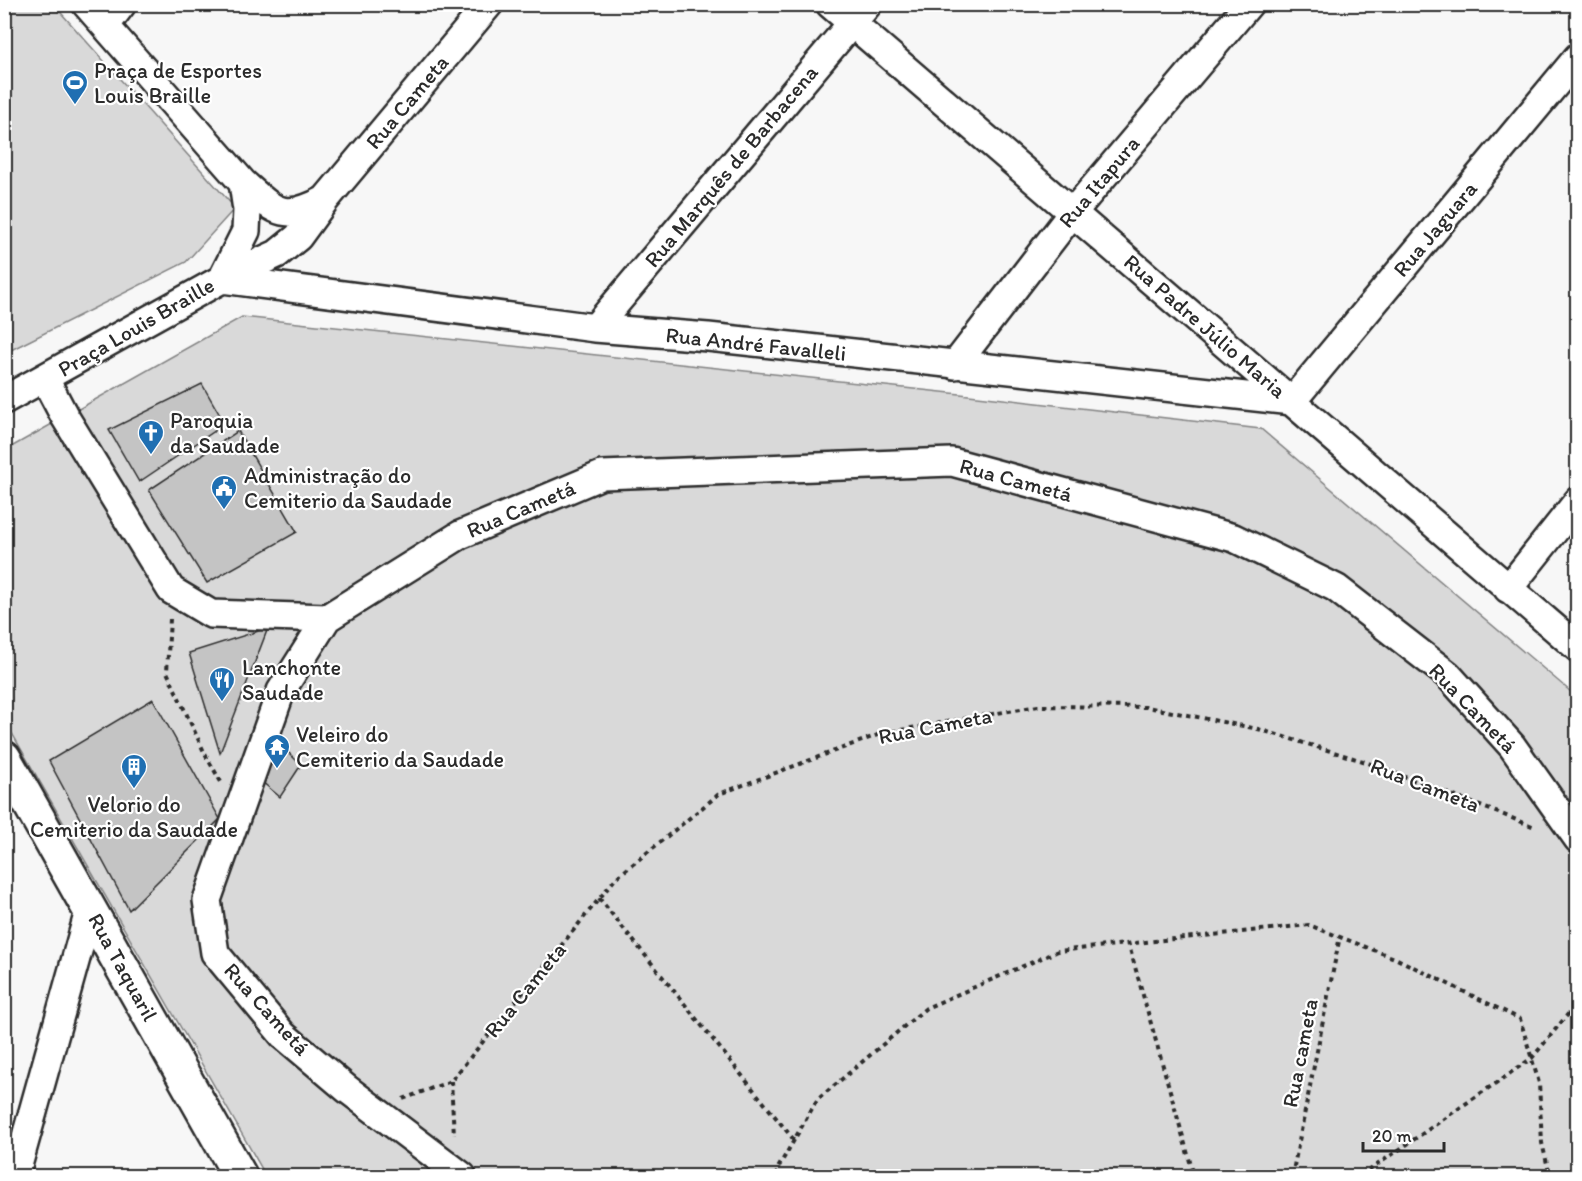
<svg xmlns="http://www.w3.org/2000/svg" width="1582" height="1181" viewBox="0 0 1582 1181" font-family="Itim,sans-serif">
	<rect width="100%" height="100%" fill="#f7f7f7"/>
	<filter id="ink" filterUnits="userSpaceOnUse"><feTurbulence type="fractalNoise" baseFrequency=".0167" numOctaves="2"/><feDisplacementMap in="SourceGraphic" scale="12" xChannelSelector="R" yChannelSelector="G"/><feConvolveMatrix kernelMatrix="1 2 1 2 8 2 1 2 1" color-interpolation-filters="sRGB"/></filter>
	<g filter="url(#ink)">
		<path fill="#d9d9d9" stroke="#828282" stroke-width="1.5" d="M5 5H54L235 208 186 262 5 353Z
			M242 317 960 394 1261 429 1577 697V1176H266L5 721 4 451Z"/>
		<path fill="#c4c4c4" stroke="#2b2b2b" stroke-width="1.5" d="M202 384 225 424 139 482 109 430Z
			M238 431 297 532 207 583 149 490Z
			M268 628 220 753 189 653Z
			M153 699 220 819 129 910 49 761Z
			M270 734 301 765 280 797 255 776Z"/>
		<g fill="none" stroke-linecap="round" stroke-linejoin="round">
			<defs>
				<path id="minor" d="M830 4 1578 648
					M106 25 122 4
					M243 183C276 212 283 222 325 200
					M222 279 595 328 708 337 1292 401 1578 57
					M222 279 277 254 298 237 325 200 489 4
					M595 328 868 4
					M955 365 1073 212 1249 4
					M45 379 65 417 171 590 211 614 327 618
					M4 400 222 279 246 231 247 210 243 183 86 4
					M1508 589 1578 501
					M15 1176 90 908
					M462 1176 347 1089 283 1035 215 953 207 900 281 691 327 618 460 535 602 475 952 462 1234 538 1336 588 1448 675 1512 746 1578 839"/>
				<path id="tertiary" d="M4 758 240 1176"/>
			</defs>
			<use href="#minor" stroke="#2b2b2b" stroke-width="32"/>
			<use href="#tertiary" stroke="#2b2b2b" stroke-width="38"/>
			<path stroke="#2b2b2b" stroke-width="4" stroke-dasharray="4.5 4.5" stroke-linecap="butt" d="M170 619 167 672 206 756 221 782
				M599 898 794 1140
				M1128 942 1194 1176
				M451 1081 454 1135
				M403 1099 451 1081 616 878 719 794 883 733 1038 706 1147 707 1258 729 1363 761 1535 827
				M776 1176 778 1168 817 1100 926 1008 1058 951 1309 925 1397 959 1520 1019 1539 1083 1542 1143 1550 1176
				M1292 1176 1340 936
				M1361 1176 1532 1058 1578 1002"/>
			<use href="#minor" stroke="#fff" stroke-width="27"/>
			<use href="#tertiary" stroke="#fff" stroke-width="33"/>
		</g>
	</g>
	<defs>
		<symbol id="stadium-pin" viewBox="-11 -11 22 30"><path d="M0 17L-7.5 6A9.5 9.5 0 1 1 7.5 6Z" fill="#1f6fb2" stroke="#fff"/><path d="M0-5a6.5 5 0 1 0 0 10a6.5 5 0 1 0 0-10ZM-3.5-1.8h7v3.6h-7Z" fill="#fff"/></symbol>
		<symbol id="church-pin" viewBox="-11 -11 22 30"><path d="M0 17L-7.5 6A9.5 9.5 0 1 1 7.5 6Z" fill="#1f6fb2" stroke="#fff"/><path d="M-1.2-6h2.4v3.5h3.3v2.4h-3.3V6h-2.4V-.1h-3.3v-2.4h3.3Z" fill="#fff"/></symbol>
		<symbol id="civic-pin" viewBox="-11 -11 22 30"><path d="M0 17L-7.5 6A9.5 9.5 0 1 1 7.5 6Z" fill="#1f6fb2" stroke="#fff"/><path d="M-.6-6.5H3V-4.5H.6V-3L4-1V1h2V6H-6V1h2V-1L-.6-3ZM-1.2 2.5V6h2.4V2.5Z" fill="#fff"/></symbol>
		<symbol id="restaurant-pin" viewBox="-11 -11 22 30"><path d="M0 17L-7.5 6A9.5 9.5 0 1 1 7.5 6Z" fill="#1f6fb2" stroke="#fff"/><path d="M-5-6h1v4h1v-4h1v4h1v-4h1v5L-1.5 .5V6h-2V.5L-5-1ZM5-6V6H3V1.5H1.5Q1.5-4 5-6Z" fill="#fff"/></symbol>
		<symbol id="temple-pin" viewBox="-11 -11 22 30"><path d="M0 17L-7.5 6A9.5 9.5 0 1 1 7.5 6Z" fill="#1f6fb2" stroke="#fff"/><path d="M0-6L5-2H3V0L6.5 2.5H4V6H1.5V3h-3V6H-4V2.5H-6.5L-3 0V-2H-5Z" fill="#fff"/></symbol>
		<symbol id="building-pin" viewBox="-11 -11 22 30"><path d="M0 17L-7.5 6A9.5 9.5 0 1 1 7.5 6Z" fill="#1f6fb2" stroke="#fff"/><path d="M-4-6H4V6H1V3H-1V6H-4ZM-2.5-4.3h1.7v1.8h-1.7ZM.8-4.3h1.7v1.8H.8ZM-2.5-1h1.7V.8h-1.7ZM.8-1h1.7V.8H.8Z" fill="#fff"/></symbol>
	</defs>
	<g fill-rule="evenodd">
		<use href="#stadium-pin" x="60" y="68" width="30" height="40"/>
		<use href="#church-pin" x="136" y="418" width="30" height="40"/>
		<use href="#civic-pin" x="209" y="473" width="30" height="40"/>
		<use href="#restaurant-pin" x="207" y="665" width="30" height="40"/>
		<use href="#temple-pin" x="262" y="732" width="30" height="40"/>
		<use href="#building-pin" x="119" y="752" width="30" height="40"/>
	</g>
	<g text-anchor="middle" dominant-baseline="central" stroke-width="4.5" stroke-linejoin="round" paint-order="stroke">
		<g font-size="22" fill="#2b2b2b" stroke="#fff" text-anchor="start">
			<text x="94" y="70">Praça de Esportes<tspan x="94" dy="25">Louis Braille</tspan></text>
			<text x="170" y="420">Paroquia<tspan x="170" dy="25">da Saudade</tspan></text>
			<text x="244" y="475">Administração do<tspan x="244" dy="25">Cemiterio da Saudade</tspan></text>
			<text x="242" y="667">Lanchonte<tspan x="242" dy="25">Saudade</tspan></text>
			<text x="296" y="734">Veleiro do<tspan x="296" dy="25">Cemiterio da Saudade</tspan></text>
			<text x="134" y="804" text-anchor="middle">Velorio do<tspan x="134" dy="25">Cemiterio da Saudade</tspan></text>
		</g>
		<g font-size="22" fill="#2b2b2b" stroke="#fff">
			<text transform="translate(407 102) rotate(-50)">Rua Cameta</text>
			<text transform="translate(731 166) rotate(-50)">Rua Marquês de Barbacena</text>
			<text transform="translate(1099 182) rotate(-50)">Rua Itapura</text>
			<text transform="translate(1435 229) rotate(-50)">Rua Jaguara</text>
			<text transform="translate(1205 326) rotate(41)">Rua Padre Júlio Maria</text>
			<text transform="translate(136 327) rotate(-30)">Praça Louis Braille</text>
			<text transform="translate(756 344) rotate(6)">Rua André Favalleli</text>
			<text transform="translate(1016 480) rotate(15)">Rua Cametá</text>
			<text transform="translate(521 509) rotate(-23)">Rua Cametá</text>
			<text transform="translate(1473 708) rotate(46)">Rua Cametá</text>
			<text transform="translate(935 726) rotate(-11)">Rua Cameta</text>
			<text transform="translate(1425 785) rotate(21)">Rua Cameta</text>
			<text transform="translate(123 967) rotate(61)">Rua Taquaril</text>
			<text transform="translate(525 990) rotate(-51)">Rua Cameta</text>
			<text transform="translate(267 1009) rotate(48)">Rua Cametá</text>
			<text transform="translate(1300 1053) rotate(-79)">Rua cameta</text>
		</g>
	</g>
	<rect width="1582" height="1181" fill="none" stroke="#fff" stroke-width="24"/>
	<rect x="12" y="12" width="1558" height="1157" fill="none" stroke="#2b2b2b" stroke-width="2" filter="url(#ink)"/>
	<path d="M1363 1142v9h81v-9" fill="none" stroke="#2b2b2b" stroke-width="3"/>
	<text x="1372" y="1142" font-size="18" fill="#2b2b2b" stroke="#ffffff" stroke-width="4.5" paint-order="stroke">20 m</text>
</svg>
